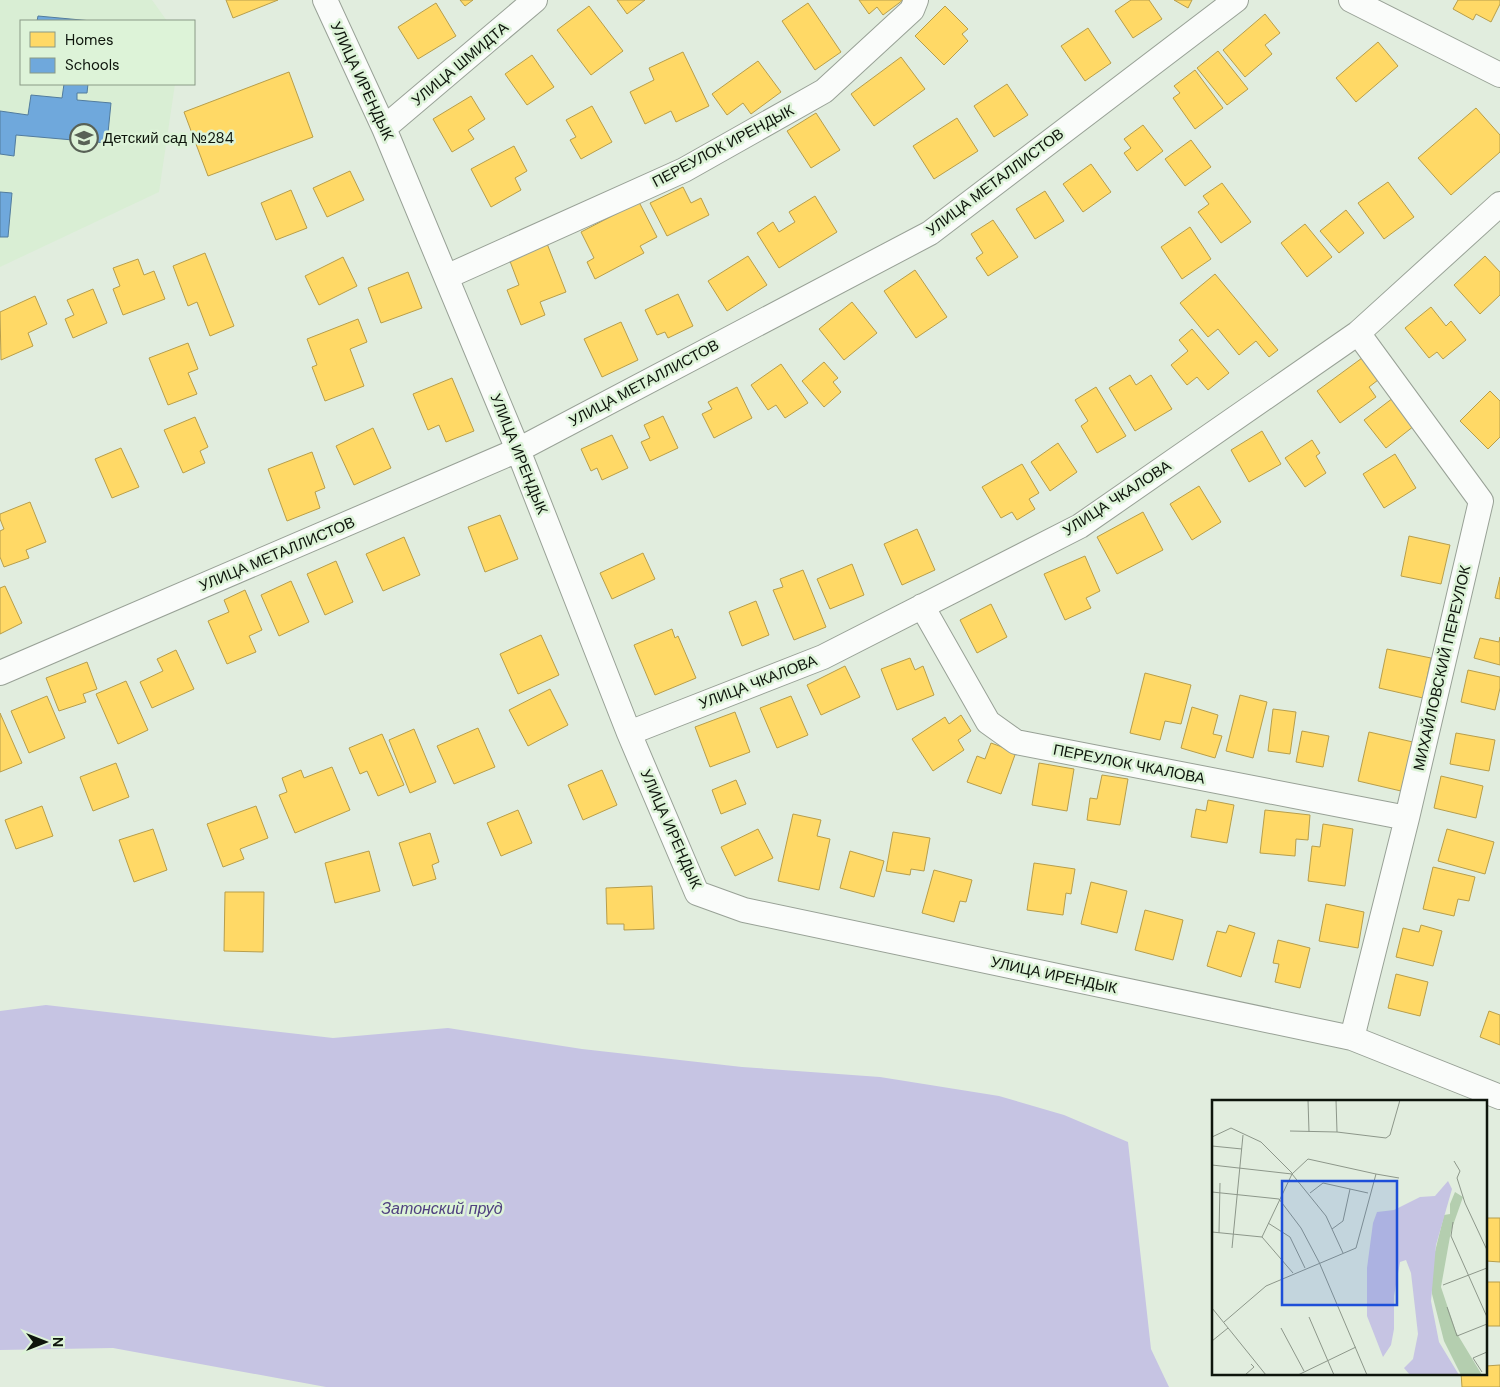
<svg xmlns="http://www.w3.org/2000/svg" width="1500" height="1387" viewBox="0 0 1500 1387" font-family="'DM Sans',sans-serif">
	<rect width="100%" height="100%" fill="#e1edde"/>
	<path fill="#d9eed4" d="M0 0H152L167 21H21V84H175L159 192 0 267Z"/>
	<path fill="#c6c4e3" d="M46 1005 333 1038 448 1028 582 1049 742 1067 880 1077 999 1096 1064 1115 1128 1142 1151 1349 1169 1387H326L113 1348 0 1350V1011Z"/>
	<path fill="#ffd966" stroke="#b79e4b" d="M226 0H278L233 18Z
		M460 0H473L465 6Z
		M617 0H645L627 14Z
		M859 0H903L883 15 877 7 869 14Z
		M1131 0H1149L1162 19 1133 38 1115 11Z
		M1174 0H1192L1188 8Z
		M1458 0H1500V4L1491 22 1476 14 1473 20 1453 9Z
		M436 3 456 36 418 59 398 27Z
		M808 3 841 52 815 70 782 21Z
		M589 6 623 51 591 75 557 30Z
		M945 6 968 29 962 34 968 41 944 65 915 36Z
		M1265 14 1280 33 1265 45 1272 54 1245 77 1223 50Z
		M1088 28 1111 63 1085 81 1061 46Z
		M1378 42 1398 66 1356 102 1336 78Z
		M1218 51 1248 89 1227 105 1197 68Z
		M683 52 709 106 676 122 671 111 645 124 630 92 654 80 649 68Z
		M532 55 554 87 527 105 505 74Z
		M901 57 925 89 874 126 851 94Z
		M758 61 781 92 751 114 743 103 727 115 712 94Z
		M1195 70 1223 108 1195 129 1173 98 1180 93 1174 86Z
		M289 72 313 137 208 176 184 112Z
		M1007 84 1028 115 994 137 974 106Z
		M471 96 485 119 468 130 474 139 452 152 433 119Z
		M592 106 612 142 581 159 570 140 576 137 566 120Z
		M1476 108 1500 135V152L1451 195 1418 158Z
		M816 113 840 150 811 168 787 131Z
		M957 118 978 151 934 179 913 146Z
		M1143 125 1163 151 1137 171 1124 153 1131 148 1124 139Z
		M1191 140 1211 167 1185 186 1165 159Z
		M514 146 527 171 515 178 521 190 491 207 471 169Z
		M1091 164 1111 192 1083 212 1063 184Z
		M350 171 364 200 327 217 313 188Z
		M1388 182 1414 217 1384 239 1358 203Z
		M1222 183 1251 222 1221 243 1198 212 1209 204 1203 196Z
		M683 187 691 203 701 198 709 215 667 236 650 203Z
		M291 190 307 228 276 240 261 203Z
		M1045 191 1064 221 1035 239 1016 209Z
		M815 196 837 232 779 268 757 233 773 222 779 232 795 222 789 212Z
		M639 202 657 237 640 246 644 253 595 279 587 262 594 258 581 232Z
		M1346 210 1364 233 1339 253 1320 231Z
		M993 220 1018 257 988 276 976 258 983 253 971 234Z
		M1305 224 1332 257 1307 277 1281 243Z
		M1190 227 1211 259 1182 279 1161 247Z
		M546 241 566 292 540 302 545 315 521 325 507 290 519 285 508 256Z
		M205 253 234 326 210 336 197 302 188 306 173 266Z
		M748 256 767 285 727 311 708 281Z
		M1485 256 1500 272V295L1480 314 1454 285Z
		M343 257 357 286 319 305 305 276Z
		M138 259 144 275 154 271 165 299 123 315 113 289 120 286 113 268Z
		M915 270 947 317 916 338 884 291Z
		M408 272 422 308 381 323 368 288Z
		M1215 274 1278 350 1269 357 1256 341 1239 355 1218 329 1208 337 1180 303Z
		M93 289 107 323 73 338 65 319 74 315 67 300Z
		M678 294 693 326 668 338 665 332 657 335 645 310Z
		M35 296 47 324 28 333 33 346 1 360 0 312Z
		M852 302 877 333 844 360 819 329Z
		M1431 307 1446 326 1451 321 1466 340 1443 359 1437 352 1429 358 1405 328Z
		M358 319 367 342 350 349 364 386 325 401 312 367 317 365 307 339Z
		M621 322 638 360 602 377 584 339Z
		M1192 329 1229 373 1208 390 1197 377 1187 385 1171 365 1188 351 1179 340Z
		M188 343 198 369 188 373 197 394 168 405 149 358Z
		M1362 358 1378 380 1369 387 1376 397 1340 423 1317 391Z
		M824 362 838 378 833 382 841 392 824 407 802 381Z
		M781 364 808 403 785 418 776 405 768 410 751 385Z
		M1130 375 1136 385 1151 375 1172 409 1135 431 1109 388Z
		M452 378 474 431 446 442 439 425 428 430 413 394Z
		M737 387 752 418 714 438 702 414 712 409 708 402Z
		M1096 387 1126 436 1097 453 1081 426 1088 421 1075 400Z
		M1490 391 1500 401V437L1488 449 1460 421Z
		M1393 398 1414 426 1386 448 1364 420Z
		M663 416 678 448 650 461 641 442 650 438 644 425Z
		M195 417 208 447 200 451 205 463 183 473 164 430Z
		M373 428 391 468 354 485 336 446Z
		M1262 431 1281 464 1249 482 1231 450Z
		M612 435 628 468 602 480 597 468 591 471 581 449Z
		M1312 440 1320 453 1316 456 1326 473 1305 487 1285 458Z
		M1058 443 1077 472 1050 491 1031 462Z
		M121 448 139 487 112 498 95 459Z
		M312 452 325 488 315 492 320 508 287 521 268 469Z
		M1395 454 1416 488 1384 508 1363 474Z
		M1022 464 1039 493 1029 499 1035 509 1017 520 1012 512 1001 518 982 487Z
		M1199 486 1221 522 1192 540 1170 504Z
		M30 502 46 542 26 550 29 558 4 567 0 557V531L4 529 0 519V514Z
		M1143 512 1163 550 1117 574 1097 537Z
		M500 515 518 559 485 572 468 527Z
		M917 529 935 570 902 585 884 544Z
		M1409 536 1450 545 1441 584 1401 576Z
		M404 537 420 575 383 591 366 554Z
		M643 553 655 579 612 599 600 573Z
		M1085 556 1100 591 1086 598 1091 608 1065 620 1044 574Z
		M336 561 353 602 325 615 307 574Z
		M852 564 864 595 830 609 817 579Z
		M803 570 826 627 794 640 773 590 783 587 780 579Z
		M1500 577V599L1495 598Z
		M291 581 309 622 279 636 261 595Z
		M5 586 22 623 0 634V588Z
		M245 590 262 630 249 636 256 652 227 664 208 621 229 612 224 600Z
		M756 601 769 635 742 646 729 612Z
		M991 604 1007 637 977 653 960 620Z
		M672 629 675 638 678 636 696 678 655 695 634 645Z
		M541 635 559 675 518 694 500 654Z
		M1500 637V665L1474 658 1480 638 1499 642Z
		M1387 649 1431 658 1423 698 1379 688Z
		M176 650 194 689 152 708 140 682 163 671 157 659Z
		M910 658 915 670 923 666 934 695 897 710 881 669Z
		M87 662 97 689 83 694 86 702 59 711 46 678Z
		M845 666 860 697 821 715 807 685Z
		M1468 670 1500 677V688L1495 710 1461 702Z
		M1145 673 1191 685 1181 724 1165 721 1160 740 1130 733Z
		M126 681 148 730 118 744 96 694Z
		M550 689 568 725 528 746 509 710Z
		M1240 695 1267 702 1253 758 1226 751Z
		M47 696 65 738 29 753 11 711Z
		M791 696 808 735 777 748 760 708Z
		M1192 707 1218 715 1213 734 1222 736 1215 758 1181 748Z
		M1273 709 1296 712 1290 754 1268 751Z
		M735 712 750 752 710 767 695 727Z
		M0 713 22 763 0 772Z
		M961 715 971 731 958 740 964 750 933 771 912 739 945 717 949 724Z
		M478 728 495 767 454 784 437 746Z
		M414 729 436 782 410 793 389 740Z
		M1302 731 1329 736 1323 767 1296 762Z
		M1369 732 1413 742 1401 791 1358 781Z
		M1456 733 1495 740 1489 771 1450 764Z
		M382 734 404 785 378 796 367 771 360 774 349 748Z
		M991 743 1016 752 1001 794 967 782 977 756 985 759Z
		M116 763 129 797 93 811 80 777Z
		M1039 763 1074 769 1067 811 1032 805Z
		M332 767 350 810 295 833 279 795 287 792 282 778 301 770 304 778Z
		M602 770 617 805 583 820 568 785Z
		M1102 775 1128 779 1120 825 1087 820 1090 798 1097 799Z
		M1441 776 1483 786 1476 818 1434 808Z
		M736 780 746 804 721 814 712 790Z
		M1208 800 1234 805 1227 843 1191 837 1196 809 1206 811Z
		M42 806 53 836 16 849 5 820Z
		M256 806 268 838 240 849 244 859 223 867 207 824Z
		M518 810 532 843 501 856 487 823Z
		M1265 810 1310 815 1308 840 1296 839 1295 856 1260 853Z
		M793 814 821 820 817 836 830 839 819 890 778 881Z
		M1323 824 1353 829 1345 886 1308 881 1312 846 1320 847Z
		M153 829 167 870 134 882 119 840Z
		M758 829 773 858 735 876 721 847Z
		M1447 829 1494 842 1485 874 1438 861Z
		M893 832 930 838 924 871 911 869 910 875 886 871Z
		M430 833 439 862 432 865 436 879 413 886 399 843Z
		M369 851 380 891 335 903 325 863Z
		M850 851 884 861 874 897 840 888Z
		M1034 863 1075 869 1071 894 1066 893 1063 915 1027 910Z
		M1433 867 1475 877 1469 901 1458 899 1454 916 1423 909Z
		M934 870 972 880 966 902 960 901 954 922 922 913Z
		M1091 882 1127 891 1117 933 1081 924Z
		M652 886 654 929 624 930V924H607L606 888Z
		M225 892H264L263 952 224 951Z
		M1326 904 1364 912 1358 948 1319 941Z
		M1145 910 1183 920 1173 960 1135 950Z
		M1229 925 1255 933 1241 977 1207 966 1217 931 1226 933Z
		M1421 925 1442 931 1433 966 1396 957 1403 928 1419 932Z
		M1278 940 1310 948 1300 988 1275 982 1279 964 1273 963Z
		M1396 974 1428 982 1420 1016 1388 1008Z
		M1489 1011 1500 1015V1045L1480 1037Z
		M1486 1218H1500V1262L1486 1261Z
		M1486 1282H1500V1326H1486Z
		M1500 1365V1387H1462L1461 1373H1486V1366Z"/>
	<path fill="#6fa8dc" stroke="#527c9e" d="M38 16 92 21H37Z
		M64 84H88L87 93H77V100L111 103 107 143 16 135 14 156 0 154V111L28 115 31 95 62 98Z
		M0 192 12 193 8 237H0Z"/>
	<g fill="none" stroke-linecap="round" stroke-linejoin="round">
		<defs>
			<path id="minor" d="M325 0 384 128 518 450 629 733 697 893 744 910 1352 1038 1500 1097
				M1351 0 1500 75
				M384 128 535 0
				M446 277 684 170 824 91 912 10 916 0
				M922 606 988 722 1016 742 1407 818
				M0 673 518 450 930 233 1236 0
				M629 733 823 657 1080 526 1358 333 1500 204
				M1352 1038 1407 818 1481 501 1358 333"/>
		</defs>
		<use href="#minor" stroke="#98a196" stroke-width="26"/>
		<use href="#minor" stroke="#fafcfa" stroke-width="24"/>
	</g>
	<defs>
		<symbol id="school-ring" viewBox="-11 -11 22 22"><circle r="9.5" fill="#ddf3d8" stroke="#586156" stroke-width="1.5"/><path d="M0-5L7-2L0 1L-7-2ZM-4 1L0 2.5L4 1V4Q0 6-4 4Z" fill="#586156"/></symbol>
	</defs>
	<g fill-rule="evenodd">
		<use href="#school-ring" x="68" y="122" width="32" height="32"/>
	</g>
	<g text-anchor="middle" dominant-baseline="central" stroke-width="5" stroke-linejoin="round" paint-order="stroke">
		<g font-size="15" fill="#0e150c" stroke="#ddf3d8">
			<text transform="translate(460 64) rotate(-40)">УЛИЦА ШМИДТА</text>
			<text transform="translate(362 81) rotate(65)">УЛИЦА ИРЕНДЫК</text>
			<text transform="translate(723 146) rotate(-28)">ПЕРЕУЛОК ИРЕНДЫК</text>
			<text transform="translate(995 182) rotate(-37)">УЛИЦА МЕТАЛЛИСТОВ</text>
			<text transform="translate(644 383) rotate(-28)">УЛИЦА МЕТАЛЛИСТОВ</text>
			<text transform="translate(519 454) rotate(68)">УЛИЦА ИРЕНДЫК</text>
			<text transform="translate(1117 498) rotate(-33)">УЛИЦА ЧКАЛОВА</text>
			<text transform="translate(277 554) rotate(-23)">УЛИЦА МЕТАЛЛИСТОВ</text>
			<text transform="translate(1442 668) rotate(-77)">МИХАЙЛОВСКИЙ ПЕРЕУЛОК</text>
			<text transform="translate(758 682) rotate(-21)">УЛИЦА ЧКАЛОВА</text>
			<text transform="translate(1129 764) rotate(11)">ПЕРЕУЛОК ЧКАЛОВА</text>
			<text transform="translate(671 829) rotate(66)">УЛИЦА ИРЕНДЫК</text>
			<text transform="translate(1054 975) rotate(12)">УЛИЦА ИРЕНДЫК</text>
		</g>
		<g font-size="15" fill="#0e150c" stroke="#ddf3d8" text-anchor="start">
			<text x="103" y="138">Детский сад №284</text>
		</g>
		<g font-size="16" font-style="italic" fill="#504180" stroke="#ddf3d8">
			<text x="442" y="1208">Затонский пруд</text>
		</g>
	</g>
	<g transform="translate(1212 1100)">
		<rect width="275" height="275" fill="#e1edde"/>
		<path d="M243 92 251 97 239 131 229 187 244 232 270 275H249L232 241 220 194V164L232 115 238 114V104Z" fill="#b4ceaf"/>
		<path d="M236 81 240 89 224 145 219 201 227 242 247 275H198L192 268 201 259 206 234 199 173 194 160 188 162 182 196V229L179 245 171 257 155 216V168L161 123 165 112 182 110 208 97 223 96Z" fill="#c6c4e3"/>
		<path fill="none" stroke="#8d978a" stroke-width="1" d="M96 0 97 32M124 0 125 32M78 31 125 32 174 38 178 35 188 0M0 37 19 28 49 42 80 73M0 46 30 49M242 61 248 71 245 78 253 103 275 150M0 65 80 74 114 116 131 153M164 74 187 78M0 92 67 99 89 128 107 162 155 275M98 93 111 83 156 93M241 122 239 136 275 217M56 123 78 137 93 168M120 129 131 121 138 89M0 132 50 137 81 173M7 133 8 83M20 148 31 35M231 185 275 168M235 207 245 236 275 224M0 208 54 275M97 217 122 275M12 222 54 186 144 148 164 74 96 59 80 74 50 137M69 228 92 271M0 241 16 228M270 272 261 258 275 252M33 275 42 267 39 264M86 275 144 247"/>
		<path fill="#1d4ed8" fill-opacity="0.15" stroke="#1d4ed8" stroke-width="2.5" d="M70 81H185V205H70Z"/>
		<rect width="275" height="275" fill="none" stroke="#0e150c" stroke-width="2.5"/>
	</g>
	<rect x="20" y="20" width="175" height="65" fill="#ddf3d8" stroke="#8a9a86"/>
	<rect x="30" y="32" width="25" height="15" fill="#ffd966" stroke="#8a9a86"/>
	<text x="65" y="45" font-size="15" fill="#0e150c">Homes</text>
	<rect x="30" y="58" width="25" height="15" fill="#6fa8dc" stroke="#8a9a86"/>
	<text x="65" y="70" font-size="15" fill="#0e150c">Schools</text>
	<g transform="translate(45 1342) rotate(90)" stroke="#ddf3d8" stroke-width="4" paint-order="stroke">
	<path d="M0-4L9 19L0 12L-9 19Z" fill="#0e150c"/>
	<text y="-8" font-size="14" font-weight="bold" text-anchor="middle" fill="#0e150c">N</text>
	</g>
</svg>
